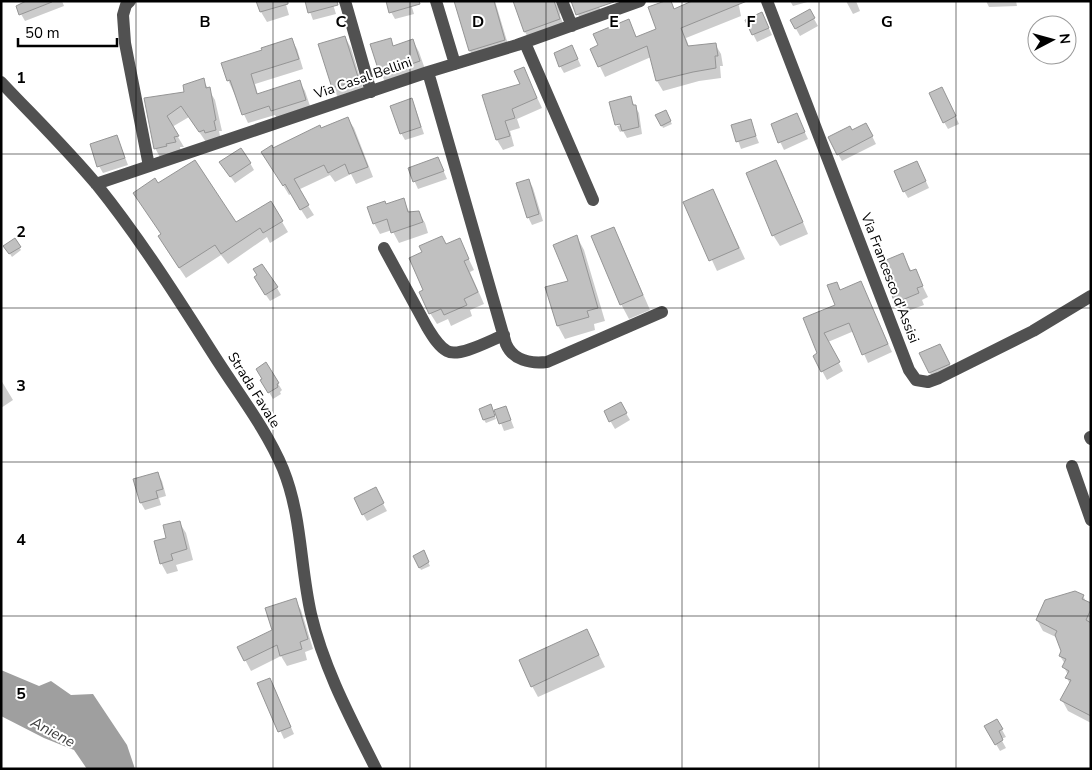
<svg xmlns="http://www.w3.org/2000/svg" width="1092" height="770" viewBox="0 0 1092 770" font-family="'Nunito Sans',sans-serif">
	<rect width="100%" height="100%" fill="#fff"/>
	<path fill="#9f9f9f" d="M1 670 39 686 51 681 71 695 93 694 127 745 135 769H87L74 750 44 738 1 716Z"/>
	<path fill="#0003" d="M30 1H62L64 6 25 21 21 14Z
		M258 1H285L289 15 267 22 261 12Z
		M306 1H332L336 14 313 20Z
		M410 1 414 14 395 19 391 12Z
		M456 1H495L510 51 476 62 470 51Z
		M514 1H555L560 11V16L566 30 531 43 525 32Z
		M571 1H597L602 14 582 22Z
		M670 1 675 10 738 1 741 16 686 38 689 47 715 44 721 54 723 66H720L721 78 699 81 663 91 657 81 651 57 605 77 592 50 600 46 628 21 637 38 658 29Z
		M790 1H811L793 6Z
		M846 1H856L860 11 853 14Z
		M986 1H1016L1017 6 989 7Z
		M809 10 818 26 800 36 791 20Z
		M762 13 772 35 757 42 746 20Z
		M345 37 351 48 364 91 339 99 333 88Z
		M390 39 394 47 413 41 419 52 426 72 387 85 381 74Z
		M292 40 297 49 303 69 255 84 258 95 299 81 305 91 311 109 278 120 275 115 248 123 228 80 263 51Z
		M572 46 581 66 564 73 560 66Z
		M523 68 542 108 517 119 520 128 510 131 514 146 503 150 497 140 484 96 522 85Z
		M203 80 215 100 222 131H219L221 141 206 142 189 117 172 127 184 147H180L181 153 161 159 155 148 146 99 186 93Z
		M946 96 959 124 948 129 944 122Z
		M630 98 639 113 642 134 627 138 623 131 620 132 617 126 627 124Z
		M411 100 415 107 424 134 405 140 401 133Z
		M665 111 672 124 663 128 657 115Z
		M796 114 808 139 784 150 772 125Z
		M348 119 354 128 373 177 356 184 351 174 335 182 330 175 298 190 314 215 307 219 291 194 289 195 269 162 273 149Z
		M750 121 759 143 741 149 733 126Z
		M852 132H870L876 144 842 161 838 154Z
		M117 136 128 165 103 173 99 166Z
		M438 158 447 179 418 189 409 169Z
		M776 161 782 172 808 234 780 246 773 235Z
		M917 162 929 188 908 198 904 191Z
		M250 163 254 170 235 183 225 169Z
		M529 180 533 188 543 221 532 225 528 217Z
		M713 190 745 259 717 271 685 202Z
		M403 200 410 213 418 212 425 223 428 233 399 243 392 230 380 234 374 223 386 205Z
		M271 203 288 232 270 243 267 237 228 264 221 255 186 278 165 247 162 235 236 224Z
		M613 228 621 243 650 310 629 319 621 304Z
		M577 237 584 250 605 321 594 324 595 330 565 339 558 326 570 282Z
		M14 240 21 250 12 257 5 246Z
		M446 246 465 251 474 270 470 272 484 304 470 310 472 316 451 326 448 319 437 324 430 313 425 291Z
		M902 254 912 272 915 271 928 297 922 300 924 305 902 313 896 302Z
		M836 283 841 291 861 283 892 352 868 363 854 331 828 342 843 371 827 380 814 356 819 354 804 319 837 305Z
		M259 285 277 288 281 295 270 301Z
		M944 352 953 371 934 380 930 373Z
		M266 364 282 390 280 392 281 394 273 399 262 380 264 385Z
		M1 380 13 400 1 408Z
		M620 403 630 420 615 429 605 412Z
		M506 407 514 428 504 431 496 410Z
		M492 409 496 419 486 423 484 420Z
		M158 474 162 481 166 496 159 498 161 505 145 510 141 503Z
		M375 489 387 511 367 521 363 514Z
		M179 522 186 533 193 560 176 565 178 571 167 574 161 563 168 539Z
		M423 552 430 566 421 570 414 556Z
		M1083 596 1087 603 1091 605V723L1068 711 1062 700 1070 684 1067 678 1068 675 1064 667 1065 664 1060 656 1063 651 1058 638 1043 631 1037 620Z
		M295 600 301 610 313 649 305 652 307 660 287 666 281 656 251 671 239 648 274 631Z
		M587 630 605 667 538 697 532 686Z
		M259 684 273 686 294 734 284 739Z
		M997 721 1006 737 1001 739 1006 748 1000 751 986 727Z"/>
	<path fill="#c0c0c0" stroke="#959595" d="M26 1H52V2L19 15 16 6Z
		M256 1H288V4L260 12Z
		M305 1H337L338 5 308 13Z
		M386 1H419L420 4 389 13Z
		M454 1H494L505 40 469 51Z
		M513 1H554L560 19 524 32Z
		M571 1H614V2L576 15Z
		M665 1H671L674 9 692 1H747L681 28 688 46 716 43 718 56H715L716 68 693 72 656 81 647 46 598 67 590 49 598 45 593 34 629 19 636 37 656 29 648 7Z
		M810 9 815 18 795 29 790 20Z
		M762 12 769 28 752 35 745 20Z
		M345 36 359 80 332 88 318 44Z
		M292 38 299 59 251 74 257 94 300 80 306 100 271 111 269 106 242 115 230 80 227 81 221 63 262 50 261 48Z
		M391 38 393 46 413 39 420 61 380 75 370 44Z
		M572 45 578 59 559 67 554 53Z
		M524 67 537 98 512 109 515 118 505 121 510 136 496 140 482 95 520 84 514 71Z
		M204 78 206 88 210 87 216 120 214 121 216 130 205 133 204 130 199 132 181 106 167 116 179 136 174 137 176 142 166 144 167 146 154 149 144 98 184 92 183 85Z
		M942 87 956 116 943 123 929 93Z
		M631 96 633 105H636L639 127 622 131 620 124 615 125 609 102Z
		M412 98 421 127 400 134 390 106Z
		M666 110 671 121 661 126 655 115Z
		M797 113 805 132 778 143 771 124Z
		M348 117 368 167 349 174 345 164 328 173 324 165 294 179 309 205 300 210 285 184 283 186 261 152 272 145 273 148 320 125 321 128Z
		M751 119 756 136 736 142 731 125Z
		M866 123 873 136 837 155 828 137 850 126 852 130Z
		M117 135 125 158 97 167 90 144Z
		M241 148 251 163 230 177 219 162Z
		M438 157 444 171 413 182 408 168Z
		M195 160 236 222 271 201 283 221 263 233 260 228 221 254 215 245 179 268 158 236 161 234 133 193 155 178 158 183Z
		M776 160 803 222 772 236 746 173Z
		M917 161 926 181 903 192 894 171Z
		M529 179 539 214 527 218 516 183Z
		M713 189 739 248 709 261 683 202Z
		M404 198 408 212 419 211 423 222 391 233 387 219 373 224 367 207 385 201 386 204Z
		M614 227 643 295 620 305 591 236Z
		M577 235 598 308 587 311 589 317 557 326 545 287 568 281 553 245Z
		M442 236 446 244 460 238 469 259 464 261 478 292 464 299 467 305 444 315 441 309 429 314 419 292 423 290 409 258 422 252 419 246Z
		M15 238 21 247 9 254 3 246Z
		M903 253 910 271 916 269 923 286 917 288 919 293 895 303 879 263Z
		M262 264 278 287 265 295 254 277 257 275 253 269Z
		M861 281 888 344 862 355 849 323 824 333 840 362 821 372 813 356 817 353 803 318 835 305 827 285 837 282 840 290Z
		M940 344 950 364 929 373 919 353Z
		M266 362 279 383 277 384 278 387 268 393 260 380 262 379 256 369Z
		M621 402 627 413 609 422 604 411Z
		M491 404 495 416 483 420 479 409Z
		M506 406 511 420 499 424 494 410Z
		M158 472 163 489 156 491 158 498 140 503 133 479Z
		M376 487 384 503 362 515 354 498Z
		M180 521 187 549 171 554 173 560 160 564 154 541 166 538 163 525Z
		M424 550 429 562 419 568 413 556Z
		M1075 591 1084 595 1082 599 1091 603V609L1086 620 1091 623V716L1060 700 1071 680 1065 678 1069 671 1062 667 1066 659 1059 656 1061 651 1055 635 1057 631 1036 620 1045 600Z
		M296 598 308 639 300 642 302 649 280 656 277 645 244 661 237 647 272 630 265 608Z
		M587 629 599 655 531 687 519 660Z
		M270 678 291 727 278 732 257 683Z
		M997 719 1003 729 999 731 1003 740 995 745 984 726Z"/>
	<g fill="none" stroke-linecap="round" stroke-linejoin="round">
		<path stroke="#515151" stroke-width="12" d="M130 1 126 5 123 15 125 43 149 166
			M345 1 371 92
			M436 1 455 64
			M562 1 572 26
			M767 1 909 370 916 380 928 382 939 378 1033 331 1091 296
			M525 43 593 200
			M428 72 506 344C513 360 530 364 547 362L662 312
			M1 82C33 116 67 149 97 185 142 241 180 302 219 363 241 397 267 431 283 469 302 516 300 566 311 614 324 669 351 719 376 769
			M96 184 428 72 517 45 640 1
			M384 248 427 327C432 335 438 346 447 351 459 358 491 340 504 335
			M1090 437 1091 439
			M1072 466 1091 520"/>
	</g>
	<path fill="none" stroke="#000" stroke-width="1" stroke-opacity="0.55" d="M136 1V769M273 1V769M410 1V769M546 1V769M682 1V769M819 1V769M956 1V769M1 154H1091M1 308H1091M1 462H1091M1 616H1091"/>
	<g text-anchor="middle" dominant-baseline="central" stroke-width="4" stroke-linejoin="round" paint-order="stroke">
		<g font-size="14" fill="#000" stroke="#fff">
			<text transform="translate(363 78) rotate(-19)">Via Casal Bellini</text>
			<text transform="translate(890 278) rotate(69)">Via Francesco d'Assisi</text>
			<text transform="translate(254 390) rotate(58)">Strada Favale</text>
		</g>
		<g font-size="15" font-style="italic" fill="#404040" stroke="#fff">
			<text transform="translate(53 732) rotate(28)">Aniene</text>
		</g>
	</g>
	<g font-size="16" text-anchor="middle" font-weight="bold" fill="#000" stroke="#fff" stroke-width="4" stroke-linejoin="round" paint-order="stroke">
		<text x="205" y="27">B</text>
		<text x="341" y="27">C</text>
		<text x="478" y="27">D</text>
		<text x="614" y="27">E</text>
		<text x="751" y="27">F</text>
		<text x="887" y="27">G</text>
		<text x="21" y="83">1</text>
		<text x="21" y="237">2</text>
		<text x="21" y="391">3</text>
		<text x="21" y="545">4</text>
		<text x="21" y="699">5</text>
	</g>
	<rect width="1092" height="770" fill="none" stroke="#000000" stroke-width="5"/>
	<g transform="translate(1052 40) rotate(84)"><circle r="24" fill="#ffffff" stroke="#999999"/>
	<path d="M0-4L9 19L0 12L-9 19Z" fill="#000000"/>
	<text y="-8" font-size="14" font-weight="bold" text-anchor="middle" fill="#000000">N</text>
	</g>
	<path d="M18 38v8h99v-8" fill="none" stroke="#000000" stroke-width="2.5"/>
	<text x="25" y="38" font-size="15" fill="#000000" stroke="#ffffff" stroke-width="4" paint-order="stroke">50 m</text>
</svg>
